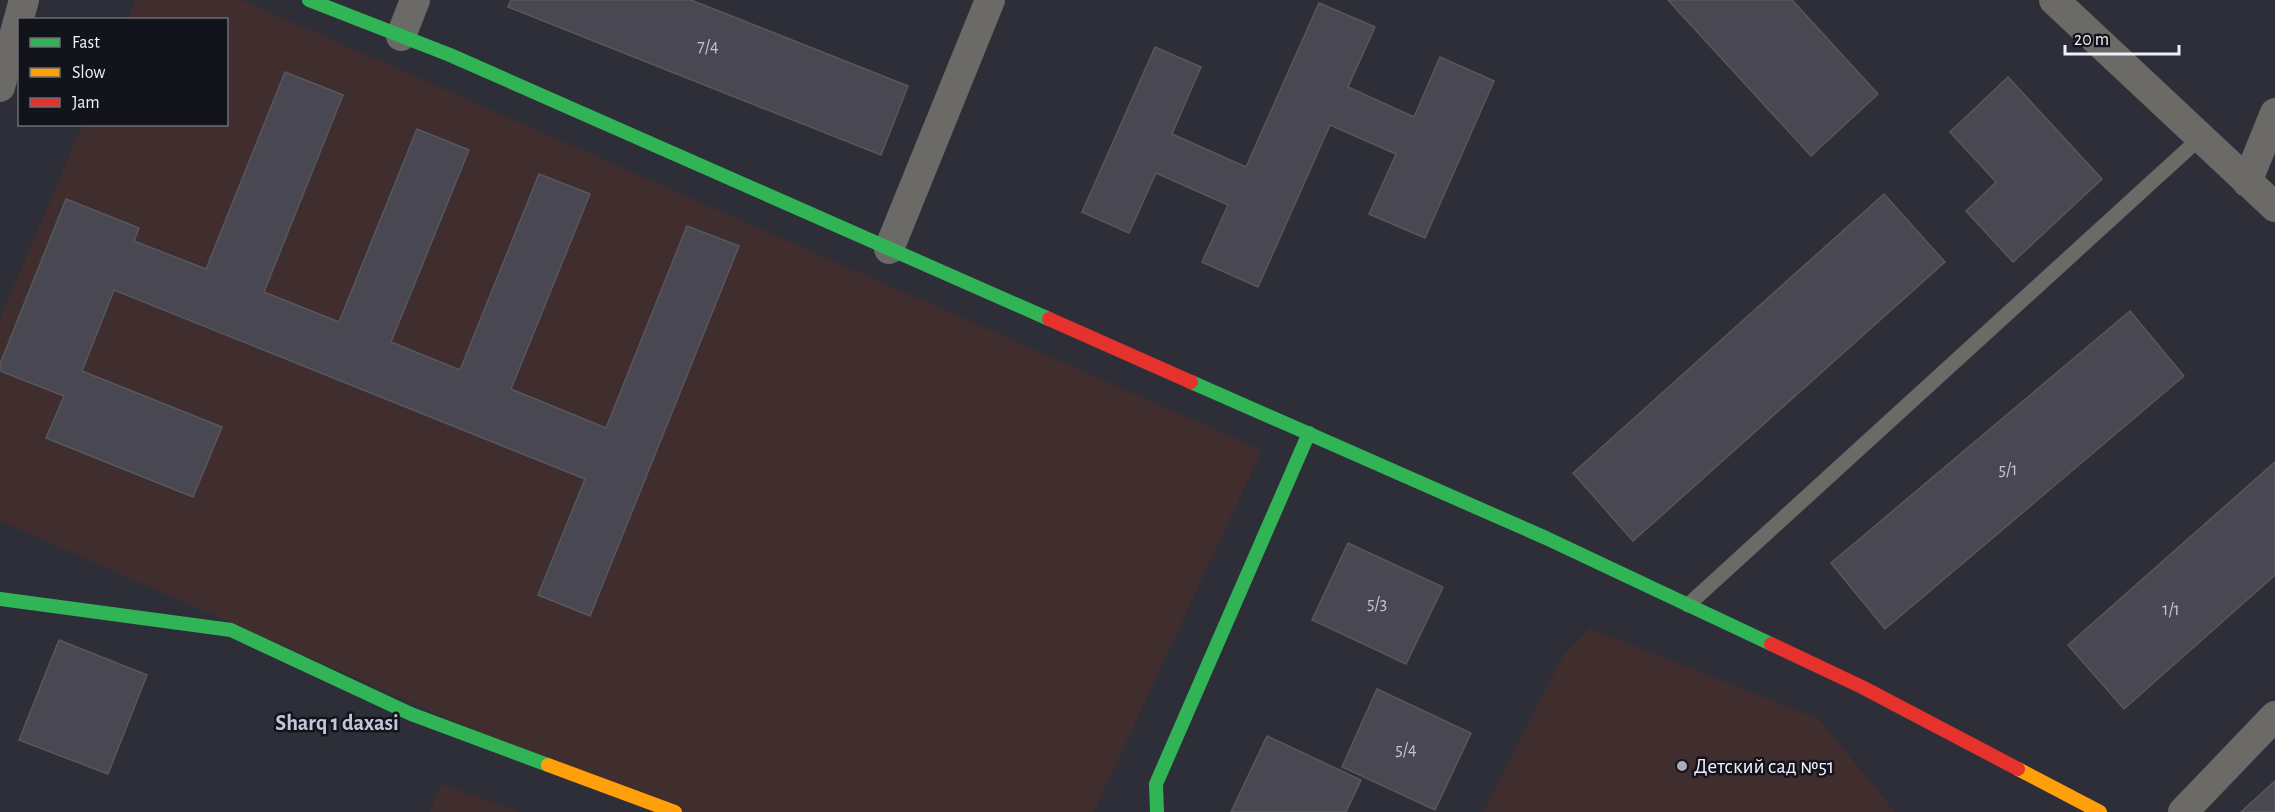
<svg xmlns="http://www.w3.org/2000/svg" width="2275" height="812" viewBox="0 0 2275 812" font-family="'Alegreya Sans',sans-serif">
	<rect width="100%" height="100%" fill="#2d2e37"/>
	<path fill="#3f2e2d" d="M135 0H242L1262 450 1094 812H659L0 521V319L82 125 226 124V20L127 19Z
		M1589 628 1819 719 1895 812H1483L1563 656Z
		M441 784 521 812H430Z"/>
	<path fill="#484752" stroke="#57575f" stroke-width="1.5" d="M511 0H691L908 86 881 155 508 7Z
		M1668 0H1792L1878 94 1811 156Z
		M1319 3 1375 27 1348 87 1414 117 1440 57 1494 81 1425 238 1369 214 1396 154 1330 125 1258 287 1202 262 1228 205 1156 173 1129 233 1082 212 1155 47 1201 67 1172 134 1246 167Z
		M285 72 343 95 264 292 339 322 417 129 469 150 391 342 460 370 539 174 590 194 511 389 606 428 687 226 739 246 590 616 538 595 585 479 114 290 82 371 222 427 193 497 46 438 64 396 0 371V364L66 199 139 228 134 241 206 269Z
		M2008 77 2102 179 2013 262 1966 211 1996 182 1950 132Z
		M1884 194 1945 262 1633 541 1573 473Z
		M2130 311 2184 376 1885 629 1831 563Z
		M2275 462V575L2124 709 2068 645Z
		M1348 543 1443 587 1406 664 1312 620Z
		M59 640 147 675 108 774 19 740Z
		M1377 689 1471 733 1435 810 1342 767Z
		M1267 736 1361 780 1346 812H1231Z
		M2275 781V812H2241Z"/>
	<g fill="none" stroke-linecap="round" stroke-linejoin="round">
		<path stroke="#6c6a67" stroke-width="15" d="M1688 605 2200 138"/>
		<path stroke="#6c6a67" stroke-width="30" d="M2054 0 2275 207
			M401 36 415 0
			M0 87 24 0
			M2247 182 2275 113
			M889 249 990 0
			M2183 812 2275 716"/>
		<path stroke="#30b455" stroke-width="14" d="M309 0 450 55 1049 319
			M1191 382 1546 538 1771 644
			M0 599 231 630 411 714 548 765
			M1157 812 1156 784 1309 433"/>
		<path stroke="#ff9f0a" stroke-width="14" d="M548 765 675 812
			M2018 769 2100 812"/>
		<path stroke="#e5322d" stroke-width="14" d="M1049 319 1191 382
			M1771 644 1862 687 2018 769"/>
	</g>
	<circle fill="#aaabb6" stroke="#13141b" stroke-width="2" cx="1682" cy="766" r="6"/>
	<g text-anchor="middle" dominant-baseline="central" stroke-width="5" stroke-linejoin="round" paint-order="stroke">
		<g font-size="18" fill="#c4c5d1">
			<text x="708" y="47">7/4</text>
			<text x="2008" y="470">5/1</text>
			<text x="1377" y="604">5/3</text>
			<text x="2171" y="610">1/1</text>
			<text x="1406" y="750">5/4</text>
		</g>
		<g font-size="21" fill="#eeeffb" stroke="#13141b" text-anchor="start">
			<text x="1694" y="766">Детский сад №51</text>
		</g>
		<g font-size="22" font-weight="bold" fill="#c2c6db" stroke="#13141b">
			<text x="337" y="723">Sharq 1 daxasi</text>
		</g>
	</g>
	<rect x="18" y="18" width="210" height="108" fill="#13141b" stroke="#6b6c75" stroke-width="1.5"/>
	<rect x="30" y="38" width="30" height="9" fill="#30b455" stroke="#6b6c75" stroke-width="1.5"/>
	<text x="72" y="48" font-size="18" fill="#eeeffb">Fast</text>
	<rect x="30" y="68" width="30" height="9" fill="#ff9f0a" stroke="#6b6c75" stroke-width="1.5"/>
	<text x="72" y="78" font-size="18" fill="#eeeffb">Slow</text>
	<rect x="30" y="98" width="30" height="9" fill="#e5322d" stroke="#6b6c75" stroke-width="1.5"/>
	<text x="72" y="108" font-size="18" fill="#eeeffb">Jam</text>
	<path d="M2065 45v9h114v-9" fill="none" stroke="#eeeffb" stroke-width="3"/>
	<text x="2074" y="45" font-size="18" fill="#eeeffb" stroke="#13141b" stroke-width="4.5" paint-order="stroke">20 m</text>
</svg>
